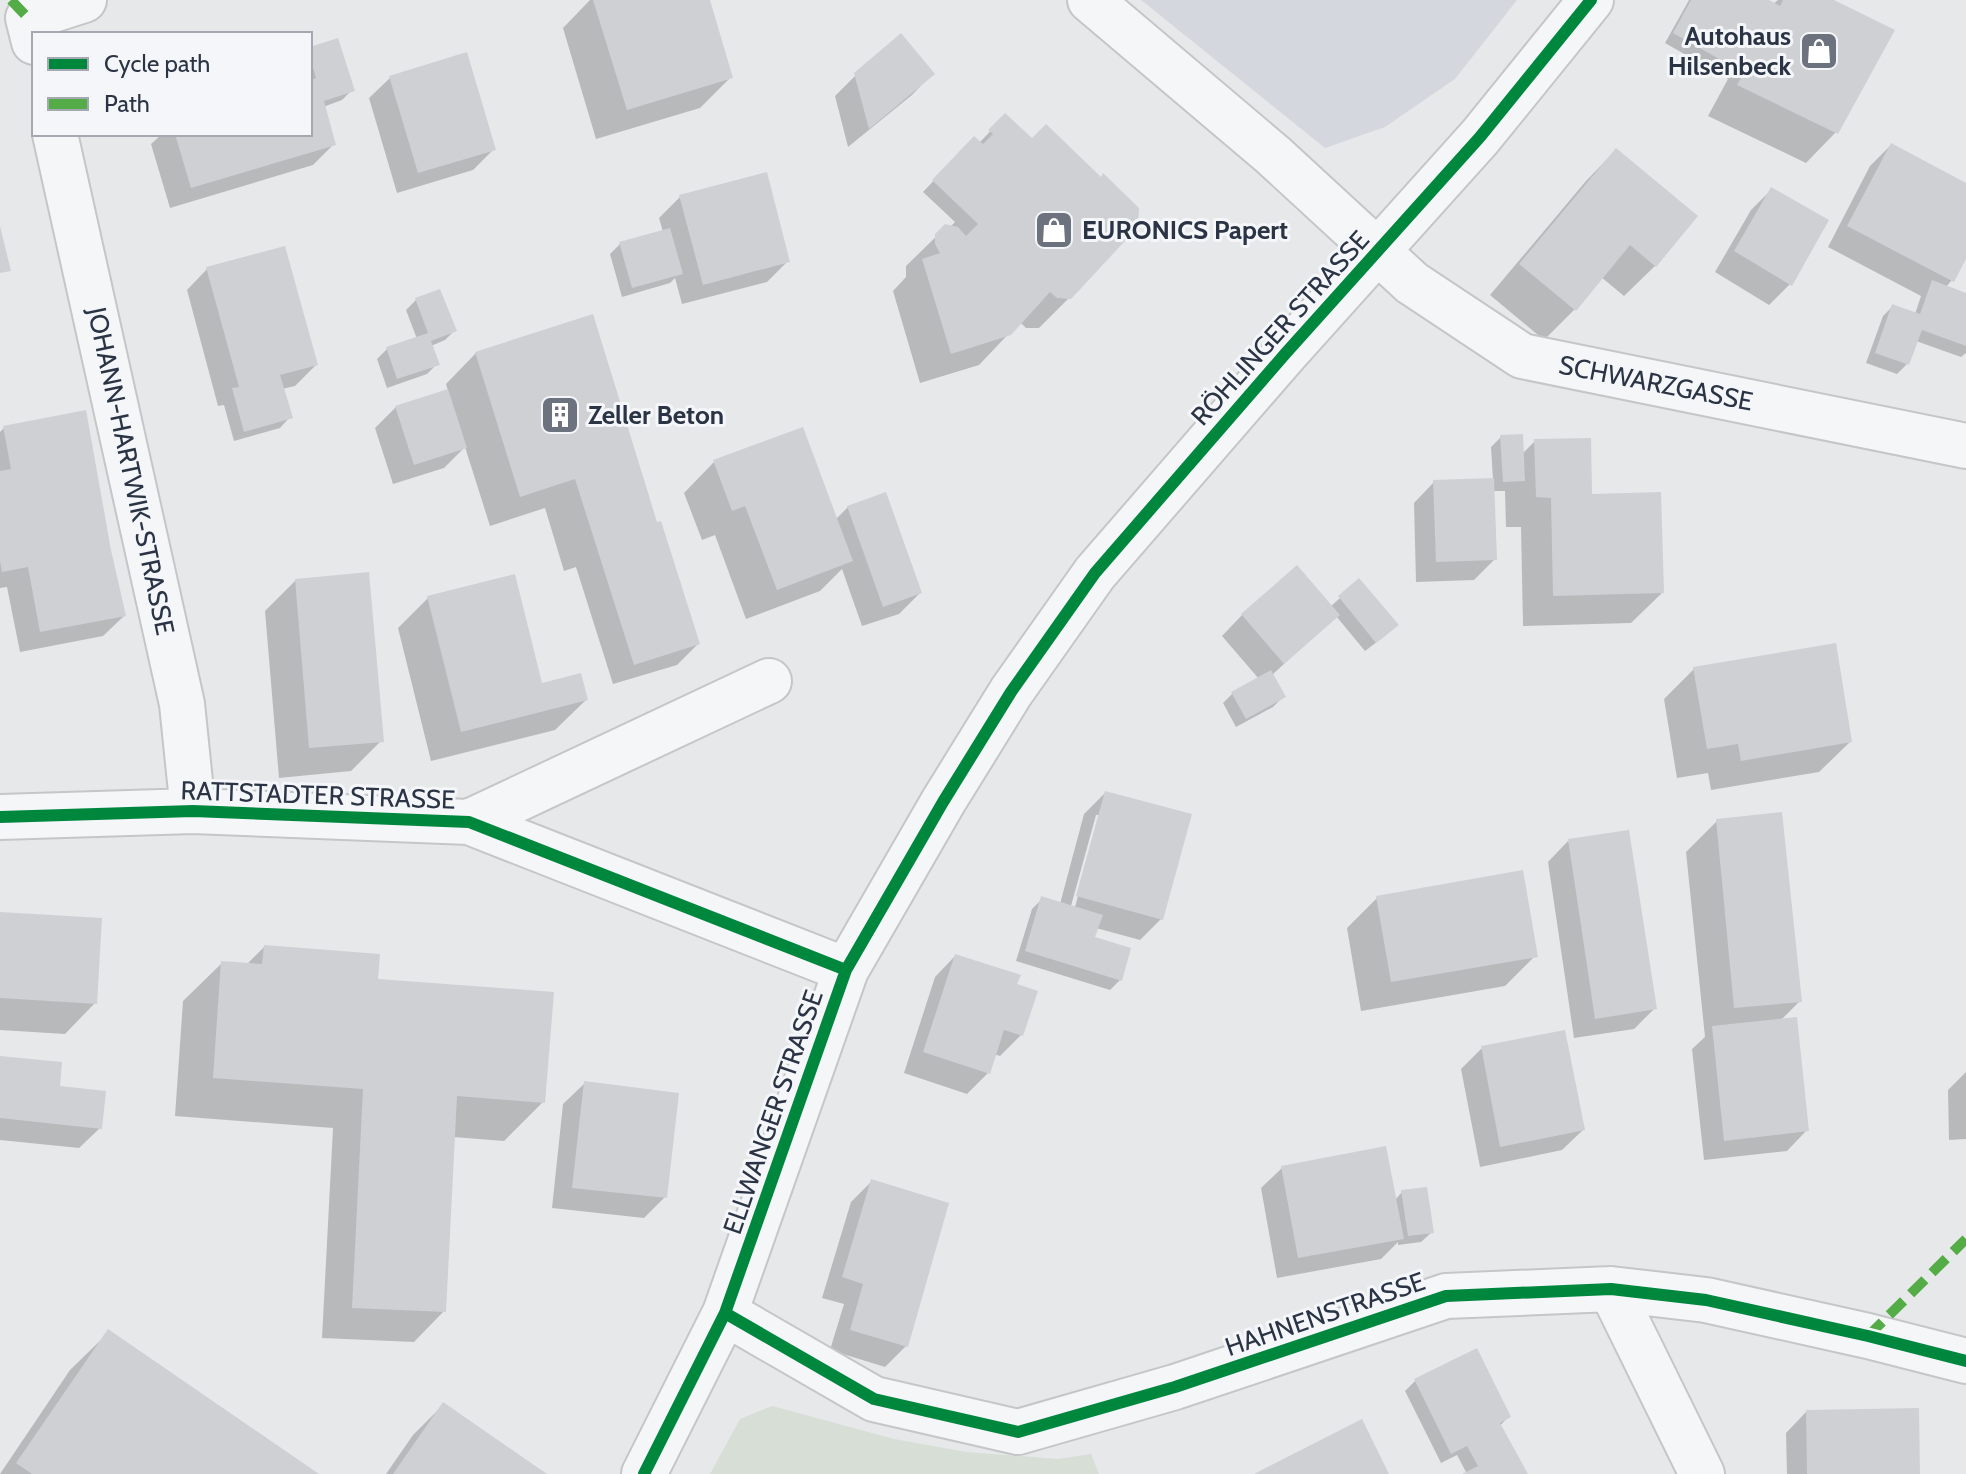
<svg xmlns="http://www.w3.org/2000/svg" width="1966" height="1474" viewBox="0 0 1966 1474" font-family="Cabin,sans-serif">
	<rect width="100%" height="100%" fill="#e6e8ea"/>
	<path fill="#d4d7dd" d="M1141 0H1517L1455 79 1385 127 1325 148Z"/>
	<path fill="#d6ded6" d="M772 1406 894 1439 966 1452 1058 1459 1091 1454 1099 1474H710L740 1419Z"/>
	<path fill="#0003" fill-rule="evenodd" d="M590 0H707L731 77 700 108 596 139 563 28Z
		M1689 0H1765L1773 4 1778 0H1830L1836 132 1806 163 1708 116 1728 79 1665 43Z
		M310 49 352 90 342 100 323 107 334 144 313 165 170 208 151 144 162 134H310Z
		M932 74 912 95 848 147 835 96 856 75Z
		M390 78 494 149 473 170 397 193 369 98Z
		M1005 116 1070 297 1039 328H1026L1020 322 979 365 920 383 893 291 906 277V266L946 227H950L955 222 923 192 974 138 979 143Z
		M1891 145 1966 185V255L1952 280 1946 287 1966 295V353L1961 357 1916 341 1907 364 1897 374 1866 363 1883 316 1893 306 1915 314 1921 296 1828 247 1870 166Z
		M1616 150 1696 217 1655 266 1624 296 1601 277 1575 309 1544 340 1490 295 1586 181Z
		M1772 189 1790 284 1769 305 1715 272 1751 210Z
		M680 197 788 261 767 282 682 304 675 278 670 283 622 297 610 254 620 244 663 232 659 218Z
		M207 269 316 365 295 386 282 389 290 417 280 428 234 441 224 405 218 406 187 290Z
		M439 291 455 330 445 340 431 346 437 364 427 374 387 388 377 359 387 349 417 339 406 310 416 300Z
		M476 353 656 524 698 644 677 665 613 684 576 567 564 571 545 508 490 526 465 447 444 468 393 484 375 428 396 407 448 391 446 384Z
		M4 428 109 550 124 616 103 636 20 652 7 587 0 588V432Z
		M1501 437 1522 454 1535 441 1590 496 1662 593 1631 623 1523 626 1521 527H1506L1505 491H1492L1495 559 1474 580 1416 582 1414 503 1434 482 1493 480 1491 447Z
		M714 462 835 520 848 507 920 593 899 614 862 626 842 569 820 591 746 619 715 535 702 540 684 493Z
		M296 580 381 741 351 771 279 778 265 611Z
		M1359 581 1386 635 1365 651 1336 616 1272 675 1283 697 1273 707 1236 727 1223 703 1233 693 1259 679 1222 636 1242 615 1330 607Z
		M428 598 541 685 586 700 555 730 431 761 398 628Z
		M1694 669 1850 742 1819 772 1711 790 1708 773 1677 778 1664 699Z
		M1105 793 1161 919 1140 940 1096 928 1093 938 1120 980 1110 990 1016 961 1032 909 1042 899 1060 904 1084 814ZM1096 815H1100L1075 907 1071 906Z
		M1717 821 1800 1001 1780 1021 1807 1130 1787 1151 1704 1160 1692 1049 1705 1037 1686 852Z
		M1568 841 1655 1008 1634 1029 1574 1038 1548 862Z
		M1377 898 1535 956 1505 986 1361 1011 1347 928Z
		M0 914 95 1003 65 1034 0 1030Z
		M264 947 543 1102 504 1141 453 1137 444 1311 414 1342 322 1338 333 1128 175 1116 183 1001 222 963 247 964Z
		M955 956 1015 985 1021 1035 1000 1056 994 1054 988 1073 967 1094 904 1073 935 977Z
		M1482 1048 1583 1130 1562 1150 1480 1167 1461 1069Z
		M0 1058 58 1088 100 1128 79 1148 0 1140Z
		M1966 1072V1139L1949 1140 1948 1090Z
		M584 1084 665 1197 644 1218 552 1208 563 1104Z
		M1282 1168 1395 1200 1402 1192 1432 1232 1421 1242 1398 1245V1242L1381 1259 1277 1278 1261 1188Z
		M871 1182 906 1346 885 1367 830 1350 844 1304 822 1298 851 1202Z
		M109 1332 315 1474H0L70 1370Z
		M1415 1381 1508 1417 1500 1426 1525 1474H1467L1457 1455 1441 1463 1405 1391Z
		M443 1405 544 1474H386L413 1435Z
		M1806 1412 1918 1474H1787L1786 1433Z"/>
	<path fill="#ced0d3" d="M593 0H710L733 78 627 110Z
		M1691 0H1769L1780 6 1783 0H1834L1895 30 1838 134 1737 85 1744 73 1673 33Z
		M901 33 935 74 869 129 854 73Z
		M338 38 355 91 324 101 336 145 191 188 175 134H310V80L316 78 310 57V47Z
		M467 52 496 150 418 173 389 76Z
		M1005 113 1032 138 1046 124 1101 177 1103 173 1139 208 1138 227 1071 299 1057 298 1050 292 1011 335 951 354 922 259 940 253 935 244V234L945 224 958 227 966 236 978 224 932 180 974 136 983 144 993 134 988 130Z
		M1891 143 1966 183V259L1954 282 1847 226Z
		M1616 148 1698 216 1656 267 1630 245 1576 311 1519 264Z
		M767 172 790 262 703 285 679 195Z
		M1771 187 1829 220 1792 286 1734 251Z
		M0 226 11 271 0 273Z
		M670 228 683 274 632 288 619 242Z
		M285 246 318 365 280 375 293 418 244 432 232 388 239 387 206 267Z
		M1932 280 1966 293V346L1922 330 1909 365 1875 353 1892 304 1920 314Z
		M440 289 457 331 431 341 440 365 397 379 386 347 428 333 415 298Z
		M593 314 657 522 661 521 700 644 634 665 575 479 520 497 475 352Z
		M448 389 467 448 414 465 395 406Z
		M86 410 111 550 126 616 40 632 28 567 2 572 0 561V471L11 469 3 426Z
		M803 427 853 561 777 590 745 506 732 511 713 460Z
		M1523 434 1525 481 1503 482 1500 435Z
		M1591 438 1592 494 1661 492 1664 593 1553 596 1551 498 1536 497 1534 439Z
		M1494 478 1497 560 1436 562 1433 480Z
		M886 492 922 593 883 607 847 506Z
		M1297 565 1340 615 1284 664 1241 614Z
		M369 572 384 742 309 748 295 579Z
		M515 574 542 683 581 673 588 700 461 732 427 596Z
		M1359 578 1399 625 1376 643 1338 596Z
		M1836 643 1852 742 1741 761 1738 744 1707 749 1693 667Z
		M1271 670 1286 697 1246 719 1231 692Z
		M1105 791 1192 814 1163 920 1076 896Z
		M1782 812 1802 1002 1734 1008 1716 819Z
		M1629 830 1657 1009 1595 1019 1568 839Z
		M1523 870 1538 957 1391 982 1376 896Z
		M1041 896 1103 915 1095 937 1131 948 1122 981 1025 951Z
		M0 912 102 918 97 1004 0 998Z
		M264 945 380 954 378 979 554 992 545 1103 457 1096 446 1312 352 1308 363 1089 213 1078 221 961 262 964Z
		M955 954 1021 975 1017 984 1038 991 1023 1036 1004 1030 990 1074 923 1052Z
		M1797 1017 1809 1131 1724 1141 1712 1026Z
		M1565 1030 1585 1130 1500 1147 1481 1046Z
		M0 1056 62 1062 60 1086 106 1091 102 1129 0 1118Z
		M584 1081 679 1093 667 1198 572 1188Z
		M1386 1146 1404 1239 1298 1258 1281 1166Z
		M871 1179 949 1203 908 1347 850 1330 863 1284 842 1277Z
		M1427 1187 1434 1233 1408 1236 1401 1190Z
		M108 1329 319 1474H32L16 1463Z
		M1477 1348 1511 1417 1500 1423 1528 1474H1462L1478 1466 1467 1446 1451 1454 1414 1379Z
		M443 1402 547 1474H393Z
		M1919 1408 1920 1474H1807L1806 1410Z
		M1362 1419 1389 1474H1254Z"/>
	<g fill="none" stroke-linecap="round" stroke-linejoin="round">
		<defs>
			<path id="minor" d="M1090 0 1273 155 1412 283 1522 356 1966 446
				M34 42 28 18 84 0
				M55 134 182 704 193 811
				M0 817 193 811 469 822 846 970
				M469 822 769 681
				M1611 1289 1702 1474
				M725 1313 874 1399 1018 1432 1175 1387 1446 1296 1611 1289 1706 1300 1868 1336 1966 1361
				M644 1474 725 1313 846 970 943 802 1011 692 1095 573 1285 354 1480 137 1591 0"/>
		</defs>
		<use href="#minor" stroke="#c4c6c8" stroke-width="48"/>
		<use href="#minor" stroke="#f5f6f7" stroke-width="44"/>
		<path stroke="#54ac47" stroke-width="10" stroke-dasharray="20 10" stroke-linecap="butt" d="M11 0 28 18
			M1868 1336 1966 1239"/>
		<defs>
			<path id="cycleway" d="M0 817 193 811 469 822 846 970
				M725 1313 874 1399 1018 1432 1175 1387 1446 1296 1611 1289 1706 1300 1868 1336 1966 1361
				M644 1474 725 1313 846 970 943 802 1011 692 1095 573 1285 354 1480 137 1591 0"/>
		</defs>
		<use href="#cycleway" stroke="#f4f6f9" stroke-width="17"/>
		<use href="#cycleway" stroke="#00873e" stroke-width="12"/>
	</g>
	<defs>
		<symbol id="shop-square" viewBox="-11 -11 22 22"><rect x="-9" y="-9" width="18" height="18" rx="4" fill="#6c737f" stroke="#f4f6f9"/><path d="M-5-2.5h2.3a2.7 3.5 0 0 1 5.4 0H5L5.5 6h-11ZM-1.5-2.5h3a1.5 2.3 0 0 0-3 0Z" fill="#fff"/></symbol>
		<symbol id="building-square" viewBox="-11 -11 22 22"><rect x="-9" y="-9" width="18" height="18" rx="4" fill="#6c737f" stroke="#f4f6f9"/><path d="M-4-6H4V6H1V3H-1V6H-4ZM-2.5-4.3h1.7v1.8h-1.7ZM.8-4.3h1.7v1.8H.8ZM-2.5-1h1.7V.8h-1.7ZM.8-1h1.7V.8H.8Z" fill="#fff"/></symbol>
	</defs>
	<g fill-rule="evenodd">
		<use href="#shop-square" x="1797" y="29" width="44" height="44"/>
		<use href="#shop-square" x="1032" y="208" width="44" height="44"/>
		<use href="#building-square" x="538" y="393" width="44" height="44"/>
	</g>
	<g text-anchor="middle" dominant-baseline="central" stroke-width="6" stroke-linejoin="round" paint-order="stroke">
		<g font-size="26" font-weight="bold" fill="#2b3445" stroke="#f4f6f9" text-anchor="start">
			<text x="1791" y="36" text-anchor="end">Autohaus<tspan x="1791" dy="30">Hilsenbeck</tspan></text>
			<text x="1082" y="230">EURONICS Papert</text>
			<text x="588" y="415">Zeller Beton</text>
		</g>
		<g font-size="26" fill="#2b3445" stroke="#f4f6f9">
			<text transform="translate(1280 328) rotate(-48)">RÖHLINGER STRASSE</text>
			<text transform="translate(1656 383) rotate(11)">SCHWARZGASSE</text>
			<text transform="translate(131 471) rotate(78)">JOHANN-HARTWIK-STRASSE</text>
			<text transform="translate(318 795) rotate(2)">RATTSTADTER STRASSE</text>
			<text transform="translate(773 1112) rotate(-71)">ELLWANGER STRASSE</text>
			<text transform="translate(1325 1314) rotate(-19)">HAHNENSTRASSE</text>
		</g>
	</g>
	<rect x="32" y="32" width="280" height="104" fill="#f4f6f9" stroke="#a4a8b1" stroke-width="2"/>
	<rect x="48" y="58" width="40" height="12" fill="#00873e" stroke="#a4a8b1" stroke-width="2"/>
	<text x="104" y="72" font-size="24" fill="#2b3445">Cycle path</text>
	<rect x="48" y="98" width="40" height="12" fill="#54ac47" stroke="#a4a8b1" stroke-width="2"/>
	<text x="104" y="112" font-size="24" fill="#2b3445">Path</text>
</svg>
